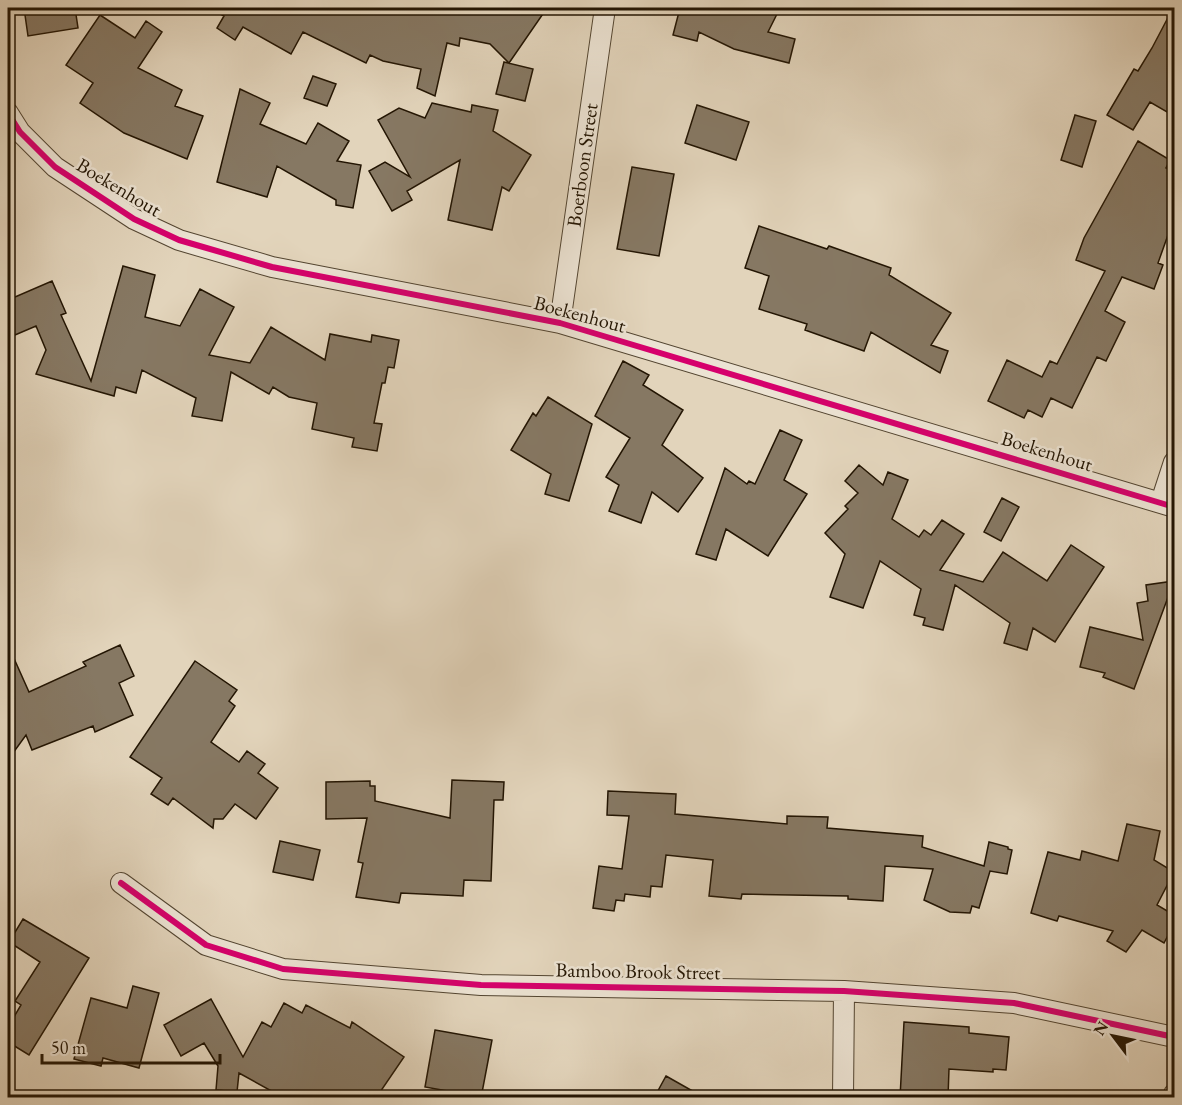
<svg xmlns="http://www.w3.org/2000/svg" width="1182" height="1105" viewBox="0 0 1182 1105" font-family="'EB Garamond',serif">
	<rect width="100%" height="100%" fill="#e2d4bb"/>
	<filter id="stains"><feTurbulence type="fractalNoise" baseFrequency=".00333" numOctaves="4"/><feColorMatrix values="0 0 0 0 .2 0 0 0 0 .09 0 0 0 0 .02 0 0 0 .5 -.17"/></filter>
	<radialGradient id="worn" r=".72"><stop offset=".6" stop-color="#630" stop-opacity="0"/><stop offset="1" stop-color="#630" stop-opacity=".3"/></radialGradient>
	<path fill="#867863" stroke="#231503" stroke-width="1.5" d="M24 8H75L78 28 28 36Z
		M209 8H547L509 63 490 44 460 38 459 46 447 43 435 96 417 88 421 69 383 61 370 55 366 63 303 32 291 54 243 27 235 40 217 28 224 16Z
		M680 8H780L768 32 795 39 789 63 734 49 699 32 697 41 673 35Z
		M1173 8 1174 116 1150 102 1133 130 1107 115 1134 69 1138 71 1152 48Z
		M100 15 135 38 146 21 162 32 138 68 182 90 175 106 203 116 187 159 124 133 80 103 93 83 66 65Z
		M504 62 533 69 525 101 496 94Z
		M313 76 336 84 327 106 304 98Z
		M240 89 270 103 260 124 306 144 318 123 349 141 337 161 361 165 353 208 336 205V200L277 166 267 197 217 182Z
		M432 103 471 112 472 105 498 110 493 131 531 155 509 191 502 187 492 230 448 220 460 160 407 191 412 200 392 211 369 171 385 162 410 177 378 120 399 108 425 118Z
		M697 105 749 122 736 160 685 143Z
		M1075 115 1096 121 1082 167 1061 160Z
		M1138 141 1170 160 1166 168 1174 172V218L1158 263 1163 265 1154 289 1122 277 1105 311 1125 322 1106 361 1097 357 1072 408 1051 398 1042 417 1028 410 1024 418 988 401 1007 360 1042 377 1050 361 1057 364 1105 271 1076 260 1084 238Z
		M632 167 674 174 659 256 617 249Z
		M759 226 827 249 829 246 891 268 889 275 951 313 931 345 948 351 940 373 871 332 864 351 805 330 807 324 759 309 769 276 745 268Z
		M123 266 155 275 145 317 180 326 200 289 234 307 209 355 250 363 271 327 325 360 330 334 371 342 372 335 399 340 394 368 388 367 385 383H382L374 423 382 424 377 451 352 447 354 438 312 429 317 403 289 397 273 387 269 394 231 372 222 421 192 416 196 398 142 370 136 393 116 387 114 396 36 374 46 350 36 326 15 335 8 319V300L52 281 66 313 61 315 91 381Z
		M623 361 649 375 643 385 683 410 662 445 703 478 678 512 652 492 641 523 609 511 619 485 606 477 630 438 595 416Z
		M548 397 592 424 569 501 545 494 551 474 511 450 533 413 536 416Z
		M780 430 802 440 784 480 807 494 768 556 726 529 716 560 696 554 725 468 747 484 749 481 755 484Z
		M859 465 883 485 888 472 908 480 892 519 919 537 924 530 931 535 942 520 964 534 940 570 983 582 1003 552 1047 581 1071 545 1104 567 1055 642 1033 628 1027 650 1004 643 1010 623 955 585 943 630 923 625 925 618 914 615 921 589 880 561 863 608 830 597 845 554 825 533 848 509 845 506 858 493 845 481Z
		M1002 498 1019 507 1001 541 984 532Z
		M1174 581 1134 689 1103 677 1105 673 1080 667 1090 627 1143 640 1137 603 1148 601 1146 585Z
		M8 645 29 692 86 666 83 662 120 645 134 676 119 683 133 715 95 732 93 726 32 750 26 735 8 760Z
		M195 661 237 690 229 701 235 706 211 742 239 762 247 751 265 764 258 773 278 788 256 819 235 804 223 819H214L213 828 173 798 168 805 151 794 162 778 130 757Z
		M452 780 504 782 503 800H494L491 881 464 880 463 896 401 893 399 903 356 897 363 863 358 862 367 818 326 819V782L370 781V786H375V801L450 818Z
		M608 791 676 794 675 814 787 824V816L828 817 827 828 923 836 922 847 984 866 989 842 1008 847V849L1012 850 1007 874 990 871 979 908 972 906 970 913 950 912 924 900 933 869 885 866 883 901 848 899V896L742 894 741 899 709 896 713 860 666 855 662 887 651 886 650 897 625 894 624 901 616 900 614 911 593 908 599 866 622 869 629 816 607 815Z
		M1127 824 1160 831 1154 860 1174 872 1157 905 1174 915V924L1164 943 1142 930 1126 952 1107 941 1113 931 1059 916 1057 921 1031 913 1048 852 1080 860 1082 851 1118 861Z
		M280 841 320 850 313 880 273 872Z
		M23 919 89 958 29 1055 8 1042V1027L21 1005 15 1001 40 962 9 942Z
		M133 986 159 993 139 1068 103 1058 101 1066 74 1059 91 998 127 1008Z
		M211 999 243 1057 262 1022 271 1027 284 1003 302 1013 306 1005 350 1028 352 1022 404 1057 376 1098H284L239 1073 237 1092 216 1090 218 1066 204 1043 181 1056 164 1025Z
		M904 1022 969 1027V1033L1009 1037 1006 1070 993 1069V1072L949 1069 948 1098H900Z
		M435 1030 492 1040 481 1098H458V1093L425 1087Z
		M666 1076 705 1098H654Z"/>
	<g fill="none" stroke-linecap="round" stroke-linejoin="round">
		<defs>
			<path id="minor" d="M8 113 20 132 55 167 134 219 179 240 272 267 560 323 1174 507
				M560 323 605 8
				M1161 502 1174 462
				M121 883 206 945 283 969 481 985 844 991 1014 1003 1174 1037
				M843 1098 844 991
				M1173 1098 1174 1094"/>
		</defs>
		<use href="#minor" stroke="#534531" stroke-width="22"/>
		<use href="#minor" stroke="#ece3d3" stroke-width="20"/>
		<defs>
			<path id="cycleway" d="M8 113 20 132 55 167 134 219 179 240 272 267 560 323 1174 507
				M121 883 206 945 283 969 481 985 844 991 1014 1003 1174 1037"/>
		</defs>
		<use href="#cycleway" stroke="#ece3d3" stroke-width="10"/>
		<use href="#cycleway" stroke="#d6006c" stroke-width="6"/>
	</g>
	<g text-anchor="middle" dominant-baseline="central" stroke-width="5" stroke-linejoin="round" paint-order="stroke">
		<g font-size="20" fill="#231503" stroke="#ece3d3">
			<text transform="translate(582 165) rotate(-82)">Boerboon Street</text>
			<text transform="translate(119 187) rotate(31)">Boekenhout</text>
			<text transform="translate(580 314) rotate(15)">Boekenhout</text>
			<text transform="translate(1047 451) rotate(17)">Boekenhout</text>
			<text transform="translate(638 971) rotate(1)">Bamboo Brook Street</text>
		</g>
	</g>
	<rect width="1182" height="1105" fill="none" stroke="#e2d4bb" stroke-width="30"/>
	<rect x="9" y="9" width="1164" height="1087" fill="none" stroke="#231503" stroke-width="3"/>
	<rect x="15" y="15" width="1152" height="1075" fill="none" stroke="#231503" stroke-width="1.5"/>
	<g transform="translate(1113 1036) rotate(302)" stroke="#ece3d3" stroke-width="4.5" paint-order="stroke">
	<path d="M0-4.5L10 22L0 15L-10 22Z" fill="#231503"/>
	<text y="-9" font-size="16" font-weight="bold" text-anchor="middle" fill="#231503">N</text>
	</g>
	<path d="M42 1054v9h178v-9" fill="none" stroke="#231503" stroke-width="3"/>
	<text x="51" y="1054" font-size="18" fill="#231503" stroke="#ece3d3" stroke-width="4.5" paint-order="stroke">50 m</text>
	<rect width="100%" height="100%" filter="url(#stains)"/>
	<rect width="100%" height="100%" fill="url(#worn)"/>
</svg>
